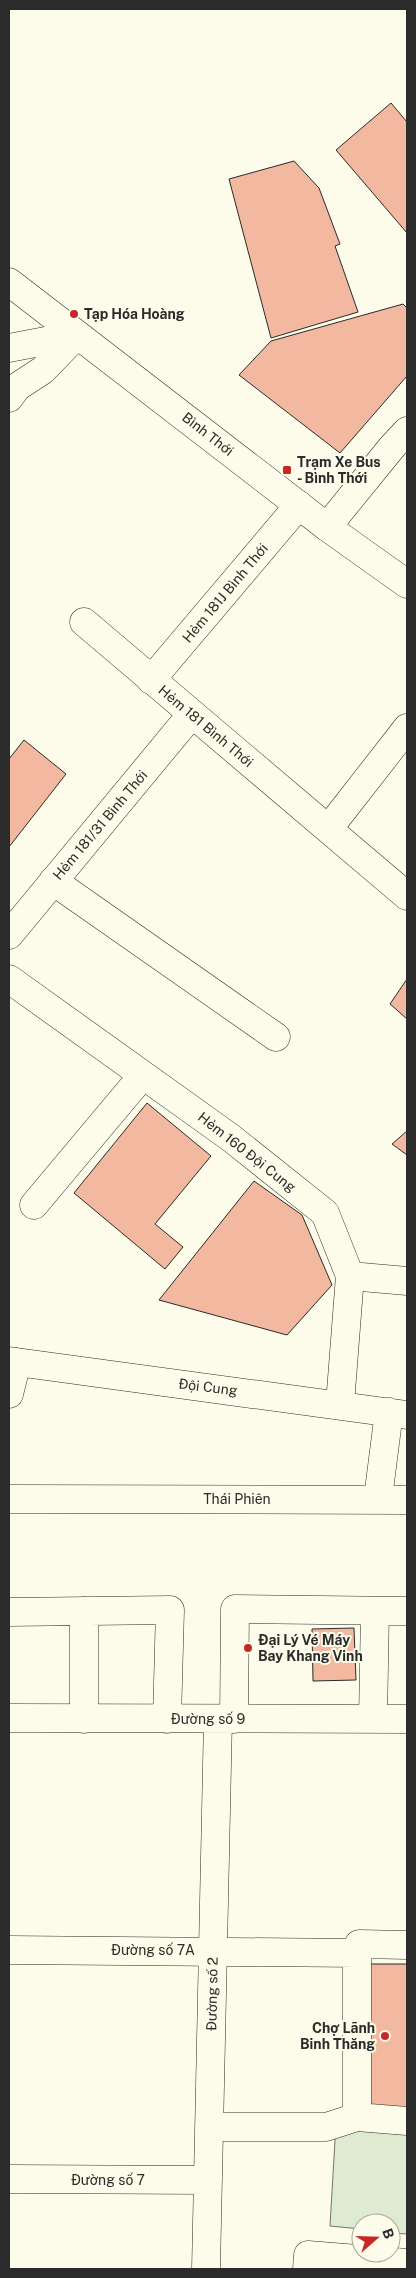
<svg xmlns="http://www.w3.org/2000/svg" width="416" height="2278" viewBox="0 0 416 2278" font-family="'Public Sans',sans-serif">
	<rect width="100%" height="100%" fill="#fdfbea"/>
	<path fill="#deebd1" stroke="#74746e" d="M336 2123 407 2130V2234L391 2233V2223H361V2229L330 2226Z"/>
	<path fill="#f2b8a0" stroke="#2b2b2b" d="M391 103 407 122V233L336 150Z
		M294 161 319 188 340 244 335 246 358 312 271 338 229 179Z
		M403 304 407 308V376L340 453 239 375 271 341Z
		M24 740 66 774 9 847V759Z
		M407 979V1019L390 1004Z
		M147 1103 211 1156 155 1224 183 1247 165 1269 74 1193Z
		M407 1131V1155L392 1144Z
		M254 1181 302 1215 332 1285 287 1335 159 1300Z
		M354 1628 356 1680 313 1681 312 1629Z
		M360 1964H407V2109L367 2108Z"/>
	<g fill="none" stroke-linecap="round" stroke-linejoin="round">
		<defs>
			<path id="minor" d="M9 398 17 387 43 370 77 335
				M327 527 392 447 407 431
				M84 622 407 896
				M151 680 299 505
				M329 828 407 728
				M53 881 276 1037
				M9 935 191 715
				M9 979 231 1138 325 1213 350 1276 340 1404
				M34 1205 143 1075
				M350 1276 407 1281
				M9 1361 407 1415
				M9 1394 17 1362
				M378 1498 389 1412
				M9 1499 407 1500
				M84 1611V1719
				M9 1612 170 1610 167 1719
				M9 1718 407 1719
				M234 1719 235 1609 407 1611
				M373 1719 375 1611
				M407 1945 359 1944 357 1953V2117L407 2121
				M9 1950 357 1953
				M210 2127H326L357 2117
				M9 2179 207 2180
				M206 2269 218 1719
				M307 2269 308 2255 407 2263"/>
			<path id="major" d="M9 282 327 527 407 584
				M9 348 77 335"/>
		</defs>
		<use href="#minor" stroke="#2b2b2b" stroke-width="29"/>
		<use href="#major" stroke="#2b2b2b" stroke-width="29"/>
		<use href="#minor" stroke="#fdfbea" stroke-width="28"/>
		<use href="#major" stroke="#fdfbea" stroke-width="28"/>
	</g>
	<g fill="#c62828" stroke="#fdfbea" stroke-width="2">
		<circle cx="74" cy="314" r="5"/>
		<rect x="282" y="465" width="10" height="10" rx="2.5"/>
		<circle cx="248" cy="1648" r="5"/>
		<circle cx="385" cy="2036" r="5"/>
	</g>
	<g text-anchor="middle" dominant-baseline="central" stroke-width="4" stroke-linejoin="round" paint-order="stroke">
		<g font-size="14" font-weight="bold" fill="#2b2b2b" stroke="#fdfbea" text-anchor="start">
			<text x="84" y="314">Tạp Hóa Hoàng</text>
			<text x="297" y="462">Trạm Xe Bus<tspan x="297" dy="16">- Bình Thới</tspan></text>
			<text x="258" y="1640">Đại Lý Vé Máy<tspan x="258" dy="16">Bay Khang Vinh</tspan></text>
			<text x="375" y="2028" text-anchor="end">Chợ Lãnh<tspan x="375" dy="16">Binh Thăng</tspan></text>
		</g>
		<g font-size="14" fill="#2b2b2b" stroke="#fdfbea">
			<text transform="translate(208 434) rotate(38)">Bình Thới</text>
			<text transform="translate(225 593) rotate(-50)">Hẻm 181J Bình Thới</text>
			<text transform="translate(206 726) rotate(40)">Hẻm 181 Bình Thới</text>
			<text transform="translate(100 825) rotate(-50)">Hẻm 181/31 Bình Thới</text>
			<text transform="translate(247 1152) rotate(38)">Hẻm 160 Đội Cung</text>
			<text transform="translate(208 1387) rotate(7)">Đội Cung</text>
			<text x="237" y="1499">Thái Phiên</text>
			<text x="208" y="1719">Đường số 9</text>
			<text x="153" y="1950">Đường số 7A</text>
			<text transform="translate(212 1994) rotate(-89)">Đường số 2</text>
			<text x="108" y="2180">Đường số 7</text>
		</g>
	</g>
	<rect width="416" height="2278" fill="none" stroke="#2b2b2b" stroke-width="20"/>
	<g transform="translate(376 2238) rotate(70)"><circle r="24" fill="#fdfbea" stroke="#a9a89e"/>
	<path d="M0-4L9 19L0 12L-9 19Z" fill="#c62828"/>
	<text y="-8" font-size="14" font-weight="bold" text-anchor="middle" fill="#2b2b2b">B</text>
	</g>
</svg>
